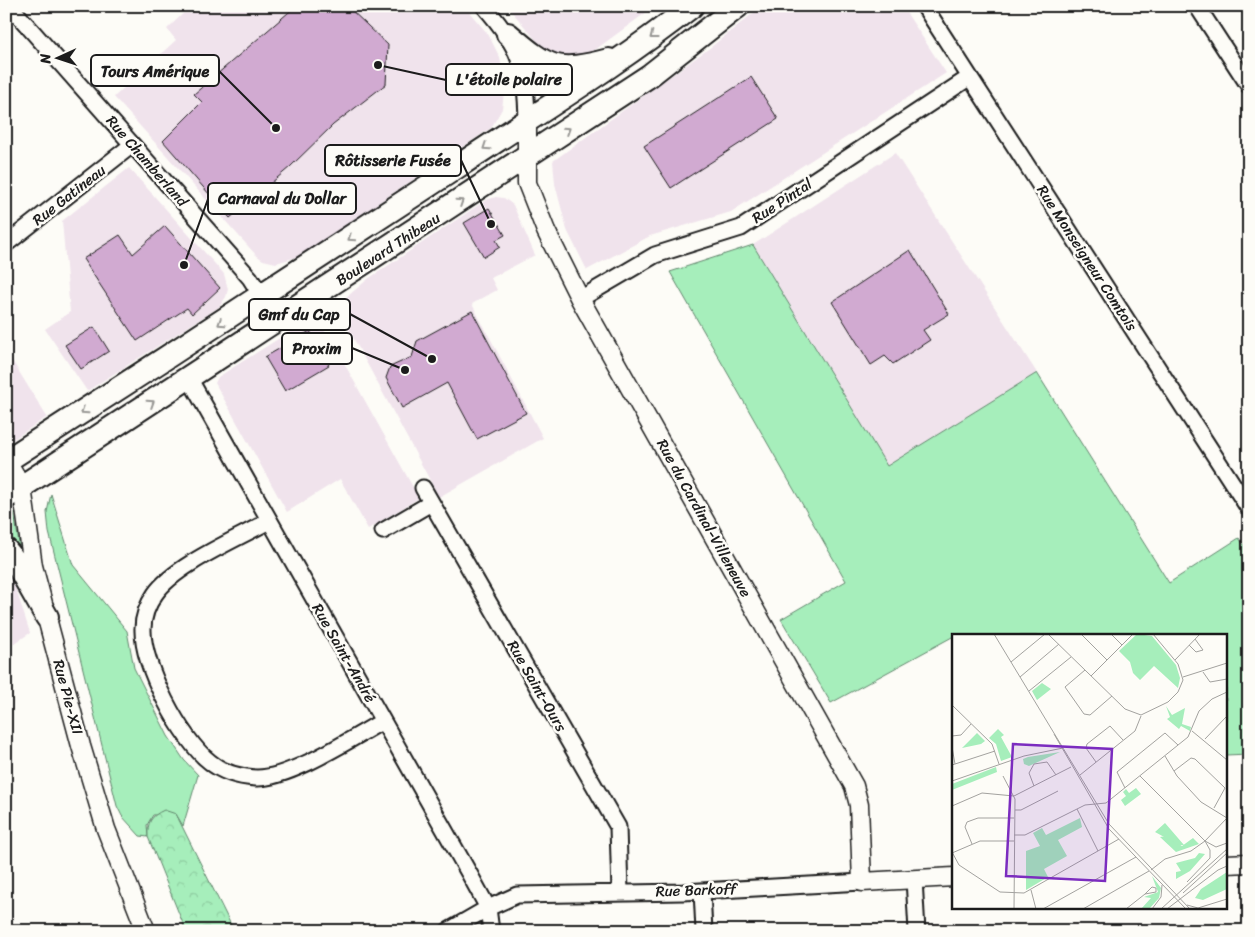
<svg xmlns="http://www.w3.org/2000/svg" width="1255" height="937" viewBox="0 0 1255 937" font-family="Sriracha,sans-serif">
	<defs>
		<pattern id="forest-crowns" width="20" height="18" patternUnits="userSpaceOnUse" patternTransform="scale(1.25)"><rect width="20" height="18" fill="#a6eebb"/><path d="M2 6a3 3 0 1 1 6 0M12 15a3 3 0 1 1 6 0" fill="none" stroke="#8ecca0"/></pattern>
	</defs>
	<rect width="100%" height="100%" fill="#fdfcf7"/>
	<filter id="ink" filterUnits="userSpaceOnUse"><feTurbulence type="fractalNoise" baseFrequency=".02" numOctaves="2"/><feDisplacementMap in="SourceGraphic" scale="10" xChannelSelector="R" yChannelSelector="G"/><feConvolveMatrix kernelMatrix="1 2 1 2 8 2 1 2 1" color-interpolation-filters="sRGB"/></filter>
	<g filter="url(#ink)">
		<path fill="#f0e3ec" d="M191 6H464L488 34 500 58 505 84 502 109 491 128 297 257 276 263 263 260 256 255 114 97 176 40 167 29Z
			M507 6H655L588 55 567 59 549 52 542 47Z
			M762 6H902L946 73 731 212 650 236 587 270 567 230 555 184 553 161 711 47Z
			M895 153 1037 373 887 466 753 245Z
			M129 168 224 274 228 289 226 297 219 307 87 391 45 329 70 312 62 221Z
			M496 197 504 198 513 205 535 255 491 278 497 290 472 304 543 438 439 497 336 306 368 279 486 200Z
			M313 317 317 318 344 363 419 498 368 529 340 479 287 512 215 383 218 377Z
			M8 354 47 417 6 444V355Z
			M6 572 16 589 30 633 6 649Z"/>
		<path fill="#a6eebb" stroke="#61856c" d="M753 245 887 466 1037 373 1169 583 1239 538 1249 552V754L1226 755V636H954L831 703 781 619 846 581 670 272Z
			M51 494 73 565 127 631 134 668 168 736 184 760 198 775 183 826 176 814 153 815 147 825 148 837 140 836 122 816 117 806 49 532 47 512Z
			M13 511 14 512 20 550 6 542V515Z"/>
		<path fill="url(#forest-crowns)" stroke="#61856c" d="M164 810 176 814 234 931H186L148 837C147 822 151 816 164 810Z"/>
		<path fill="#d1aad1" stroke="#1c1c1c" d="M296 6H347L388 45 386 84 333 125 290 167 230 218 163 141 202 102 194 94Z
			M751 77 778 119 671 188 644 146Z
			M489 208 505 235 496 240 500 247 484 257 464 223Z
			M165 226 220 288 192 314 187 308 137 341 83 259 120 235 133 254Z
			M910 250 949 314 923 330 930 340 893 364 885 356 871 365 832 302Z
			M472 311 526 413 477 439 447 383 402 408 386 378 390 367 412 357 417 341Z
			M94 327 109 351 81 369 65 345Z
			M310 331 329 365 285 391 265 357Z"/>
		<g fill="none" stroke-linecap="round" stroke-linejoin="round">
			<defs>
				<path id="minor" d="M10 6 250 278 277 321
					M484 6C520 47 526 66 527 121
					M924 6 1249 509
					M1197 6 1249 86
					M6 244 132 145
					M580 299 655 255 741 228 970 77
					M189 378 470 875 488 908 491 931
					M423 488 618 827 620 892
					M269 521C237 539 175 565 155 594 148 604 143 617 143 629 142 665 181 740 210 762 222 772 240 777 256 778 290 779 352 738 383 721
					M383 531 431 503
					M914 879 917 931
					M702 891 704 931
					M448 931 488 908 517 895 683 892 862 882"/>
				<path id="tertiary" d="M527 121V183L546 231 580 299 854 786 859 805 862 882 954 877
					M7 461 22 487 33 566 81 746 106 829 146 931
					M1226 864 1249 863"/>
				<path id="primary" d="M508 34C549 69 556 74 609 60
					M6 461C157 364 307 266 457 167 536 114 617 65 692 6
					M6 497 649 76 738 6
					M6 550 15 561 47 617"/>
			</defs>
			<use href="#minor" stroke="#1c1c1c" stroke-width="19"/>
			<use href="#tertiary" stroke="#1c1c1c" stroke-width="21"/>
			<use href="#primary" stroke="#1c1c1c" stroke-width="26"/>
			<use href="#minor" stroke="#fdfcf7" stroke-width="15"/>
			<use href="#tertiary" stroke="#fdfcf7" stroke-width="18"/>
			<use href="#primary" stroke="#fdfcf7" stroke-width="22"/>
		</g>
		<defs><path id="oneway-chevron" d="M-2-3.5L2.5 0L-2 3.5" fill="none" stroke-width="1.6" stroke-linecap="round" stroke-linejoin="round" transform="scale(1.25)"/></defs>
		<g stroke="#989794">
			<use href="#oneway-chevron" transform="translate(653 36) rotate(143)"/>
			<use href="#oneway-chevron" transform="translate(567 130) rotate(-33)"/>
			<use href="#oneway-chevron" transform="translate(486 147) rotate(146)"/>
			<use href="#oneway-chevron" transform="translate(460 202) rotate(-33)"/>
			<use href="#oneway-chevron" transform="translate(351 238) rotate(146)"/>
			<use href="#oneway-chevron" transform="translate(221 323) rotate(147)"/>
			<use href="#oneway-chevron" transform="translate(151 403) rotate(-33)"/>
			<use href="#oneway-chevron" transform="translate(84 411) rotate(147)"/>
		</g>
	</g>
	<g text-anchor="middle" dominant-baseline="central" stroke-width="5" stroke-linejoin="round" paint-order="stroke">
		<g font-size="15" fill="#1c1c1c" stroke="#fdfcf7">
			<text transform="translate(147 161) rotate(49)">Rue Chamberland</text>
			<text transform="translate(69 195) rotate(-38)">Rue Gatineau</text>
			<text transform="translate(782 201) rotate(-33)">Rue Pintal</text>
			<text transform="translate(388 249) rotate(-33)">Boulevard Thibeau</text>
			<text transform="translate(1087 258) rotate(57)">Rue Monseigneur Comtois</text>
			<text transform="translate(704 518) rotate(61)">Rue du Cardinal-Villeneuve</text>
			<text transform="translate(344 653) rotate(60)">Rue Saint-André</text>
			<text transform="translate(537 686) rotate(60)">Rue Saint-Ours</text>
			<text transform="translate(68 697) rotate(75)">Rue Pie-XII</text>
			<text transform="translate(696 890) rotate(-2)">Rue Barkoff</text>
		</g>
	</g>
	<g transform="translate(952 634)">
		<rect width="275" height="275" fill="#fdfcf7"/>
		<path d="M185 0 200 2 224 31 228 44 226 54 202 32 188 46 181 39 178 28 167 17ZM90 49 99 55 85 66 80 57ZM214 72 220 81 233 74 230 90 239 93 238 97 229 92 227 95 215 85 218 83ZM46 95 52 101 49 103 60 123 49 127 44 110 37 104ZM25 99 33 107 29 110 10 114ZM108 118 77 132 72 130 71 125 76 123ZM184 154 189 160 173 172 169 166 174 162 171 158 174 155 177 159ZM128 184 130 193 106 206 115 222 92 235 96 243 74 256V217L88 212 81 199 90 194 94 201ZM214 202 230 212 241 204 247 210 224 218 208 203ZM200 242 209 254 207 264 197 275H189L199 264 192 263 206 258Z" fill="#a6eebb"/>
		<path d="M44 133 45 138 0 156V150ZM213 189 232 211H227L203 198ZM247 219 253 220 238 237 224 245V238L229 237 224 229 243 224ZM275 238V255L251 266 243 264 249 255Z" fill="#a6eebb"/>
		<path fill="none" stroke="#a3a29f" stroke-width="1" d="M42 0 157 190 238 275M96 0 173 75 189 81 216 68 226 58 231 46 226 30 201 0M129 0 155 26M159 0 170 11M237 11 244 18 251 16 243 5M223 26 248 0M59 28 93 0M133 36 113 53 132 80 138 81 160 62M251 38 258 48 275 45M139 42 181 0M68 43 107 10M231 43 275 29M77 57 119 23M0 71 40 110 47 130M240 97 275 126M102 100 157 195 234 275M0 102 9 101 19 90M253 105 275 82M0 113 3 130M213 122 225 142 249 168 275 184M144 128 134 114 135 110 158 92 171 106M0 131 43 117M222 137 239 124 243 125 273 154 262 174M128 141 183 97 189 82M51 142 63 165 62 275M188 142 253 207 275 184M0 147 72 122 111 114M82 152 77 139 82 130 95 128 104 141M173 154 165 138 213 99 226 111M0 172 30 159 62 162 119 133M125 175 146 217M63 176H69L106 157M62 201H73L133 171 154 169 236 103 247 77 260 65 275 58M253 207 264 213 275 209M20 210 13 193 15 188 26 184H62M0 218 7 231 48 258 72 259 167 205M0 219 28 207H62M199 236 213 225 239 217 253 207M235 248 258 224V216L253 207M200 253 204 254V258L193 260ZM79 256 84 275M231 259 275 219M235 271 246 274 275 265M91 275 184 223M131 275 197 237M174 275 193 260M200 275 209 263 210 251M209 275 275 215M215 275 266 236 275 232"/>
		<path fill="#7b2cbf" fill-opacity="0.15" stroke="#7b2cbf" stroke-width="2.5" d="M61 110 160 115 153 247 54 242Z"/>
		<rect width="275" height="275" fill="none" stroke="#1c1c1c" stroke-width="2.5"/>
	</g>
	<path fill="none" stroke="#1c1c1c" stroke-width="2" d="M276 128L219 71M378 65L446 80M491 224L461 160M184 265L208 199M432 359L350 314M405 370L352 348"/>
	<g fill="#1c1c1c" stroke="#fdfcf7" stroke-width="2">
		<circle cx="276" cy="128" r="5"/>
		<circle cx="378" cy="65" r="5"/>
		<circle cx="491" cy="224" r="5"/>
		<circle cx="184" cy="265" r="5"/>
		<circle cx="432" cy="359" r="5"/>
		<circle cx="405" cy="370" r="5"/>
	</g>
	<g fill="#fdfcf7" stroke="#1c1c1c" stroke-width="2">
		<rect x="91" y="55" width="128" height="31" rx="5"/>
		<rect x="446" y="64" width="126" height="31" rx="5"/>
		<rect x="325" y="145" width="136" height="31" rx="5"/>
		<rect x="208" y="183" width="148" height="31" rx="5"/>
		<rect x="249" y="299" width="101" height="31" rx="5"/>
		<rect x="282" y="333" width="70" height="31" rx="5"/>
	</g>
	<g font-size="16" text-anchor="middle" font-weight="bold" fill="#1c1c1c">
		<text x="155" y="77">Tours Amérique</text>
		<text x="509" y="85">L'étoile polaire</text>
		<text x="393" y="166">Rôtisserie Fusée</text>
		<text x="282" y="204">Carnaval du Dollar</text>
		<text x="299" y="320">Gmf du Cap</text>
		<text x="317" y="354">Proxim</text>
	</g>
	<rect width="1255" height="937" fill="none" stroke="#fdfcf7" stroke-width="25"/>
	<rect x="12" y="12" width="1230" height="912" fill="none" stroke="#1c1c1c" stroke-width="2" filter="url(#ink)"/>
	<g transform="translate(58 58) rotate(267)" stroke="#fdfcf7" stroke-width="4" paint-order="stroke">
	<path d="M0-4L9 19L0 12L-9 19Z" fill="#1c1c1c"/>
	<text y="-8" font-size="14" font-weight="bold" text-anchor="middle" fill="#1c1c1c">N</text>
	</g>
</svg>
